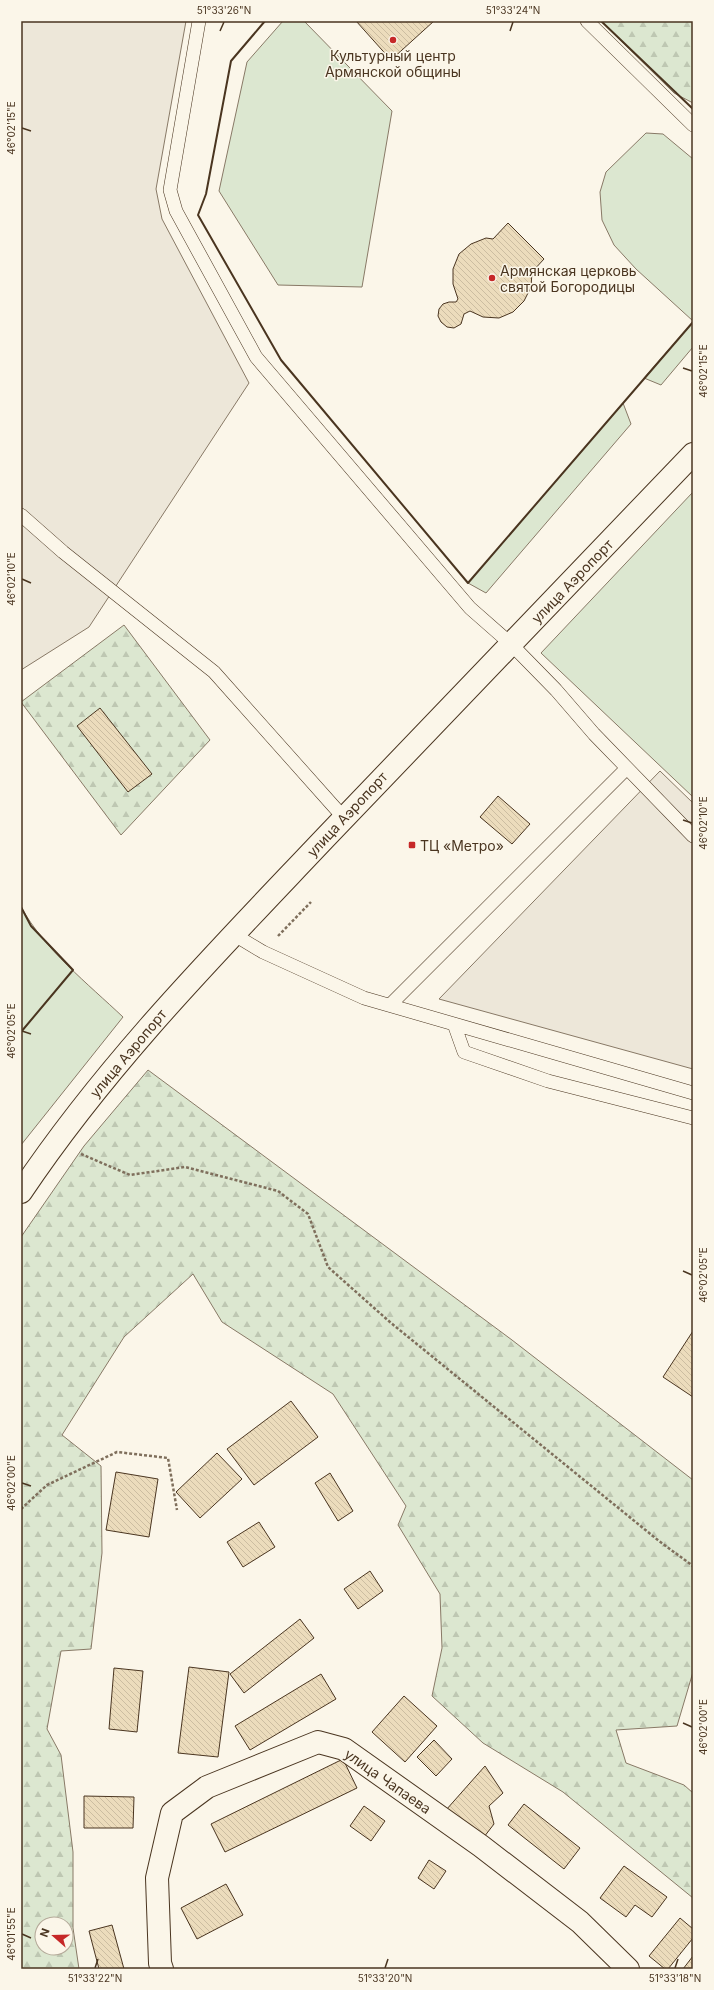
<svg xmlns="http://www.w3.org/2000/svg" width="714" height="1990" viewBox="0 0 714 1990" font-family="Inter,sans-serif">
	<defs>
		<pattern id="forest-firs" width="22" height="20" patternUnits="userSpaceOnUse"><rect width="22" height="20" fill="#dce7d0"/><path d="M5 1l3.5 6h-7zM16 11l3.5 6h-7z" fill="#bec7b2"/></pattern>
		<pattern id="building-back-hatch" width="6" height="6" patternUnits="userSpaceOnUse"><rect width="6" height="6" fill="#ecdcbc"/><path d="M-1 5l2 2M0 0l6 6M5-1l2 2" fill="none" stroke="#ccbda1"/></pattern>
	</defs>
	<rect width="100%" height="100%" fill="#fbf6e9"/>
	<path fill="#dce7d0" stroke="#887966" d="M283 21H304L392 111 362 287 278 285 219 191 247 62Z
		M646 133 663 134 693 159V321L636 269 614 245 602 220 600 192 606 172Z
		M693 322V347L661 385 644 378Z
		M623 403 631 424 486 593 468 583Z
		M693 492V797L541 653Z
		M21 907C45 950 87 983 123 1017L21 1145Z"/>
	<path fill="url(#forest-firs)" stroke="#887966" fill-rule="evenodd" d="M601 21H693V103L674 93Z
		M124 625 210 740 121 835 21 702Z
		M148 1070 512 1340 693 1480V1672L677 1726 616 1730 626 1763 684 1785 693 1793V1898L563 1792 483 1743 432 1696 442 1648 440 1594 398 1525 406 1506 333 1394 222 1322 193 1274 124 1337 62 1435 101 1466 102 1553 91 1649 61 1651 47 1729 61 1755 73 1852V1928L79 1969H21V1237L84 1146ZM42 1924H66V1948H42Z"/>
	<path fill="#ede7d9" stroke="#887966" d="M21 21H186L156 189 162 219 249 383 89 627 21 670Z
		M660 771 693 803V1069L439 999Z"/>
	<path fill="url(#building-back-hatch)" stroke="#4a3520" d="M356 21H434L391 60Z
		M508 223 544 259 532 272 531 287 524 301 513 312 499 318 483 317 470 311 464 314 461 324 454 328 447 327 441 322 438 316 439 309 443 304 449 302H456L458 299 453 284V269L459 254 471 244 486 238 493 239Z
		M100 708 152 774 128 792 77 726Z
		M498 796 530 824 512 844 480 817Z
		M693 1331V1397L663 1377Z
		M291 1401 318 1437 254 1485 227 1449Z
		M217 1453 242 1479 200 1518 176 1492Z
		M116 1472 158 1479 149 1537 106 1530Z
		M330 1473 353 1511 338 1521 315 1483Z
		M259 1522 275 1547 243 1567 227 1542Z
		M370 1571 383 1591 358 1609 344 1589Z
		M300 1619 314 1638 244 1693 230 1674Z
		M189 1667 229 1672 218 1757 178 1753Z
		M114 1668 143 1671 137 1732 109 1729Z
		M321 1674 336 1699 250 1750 235 1726Z
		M404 1696 437 1726 405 1762 372 1732Z
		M434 1740 452 1759 436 1776 417 1757Z
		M343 1759 357 1788 225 1852 211 1824Z
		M485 1766 503 1793 489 1806 494 1824 484 1837 446 1810Z
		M84 1796 134 1797 133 1828H84Z
		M524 1804 580 1848 564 1869 508 1825Z
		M364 1806 385 1821 371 1841 350 1826Z
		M429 1860 446 1871 434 1889 418 1878Z
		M624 1866 667 1897 652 1917 635 1905 626 1917 600 1898Z
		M226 1884 243 1915 197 1939 181 1908Z
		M680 1918 693 1929V1938L668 1969H665L649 1956Z
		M112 1925 124 1969H99L89 1931Z
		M693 1956V1969H683Z"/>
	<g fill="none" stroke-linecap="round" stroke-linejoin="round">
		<defs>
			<path id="lane" d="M199 21 170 190 176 211 256 357 470 608 511 644 556 690 594 734 693 836
				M587 21 693 125
				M21 515 63 552 214 672 344 818
				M233 934 263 952 364 998 693 1093
				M390 1005 627 768
				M454 1024 464 1052 548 1081 693 1118"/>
			<path id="street" d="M162 1969 160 1963 157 1878 172 1813 207 1787 318 1742 344 1749 481 1846 580 1922 628 1969"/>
			<path id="secondary" d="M21 1192C108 1062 218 951 325 838 448 710 570 582 693 454"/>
		</defs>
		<use href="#lane" stroke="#4a3520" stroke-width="14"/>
		<use href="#street" stroke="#4a3520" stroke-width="24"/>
		<use href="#secondary" stroke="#4a3520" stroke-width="24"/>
		<path stroke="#7f6f5c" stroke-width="2.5" stroke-dasharray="3 2" stroke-linecap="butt" d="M278 936 311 902
			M81 1154 130 1175 185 1167 278 1191 308 1214 328 1267 391 1323 659 1541 693 1566
			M21 1509 47 1485 117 1452 168 1458 177 1510"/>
		<use href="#lane" stroke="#fbf6e9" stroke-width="13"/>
		<use href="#street" stroke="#fbf6e9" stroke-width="22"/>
		<use href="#secondary" stroke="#fbf6e9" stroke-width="22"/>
		<path stroke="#4a3520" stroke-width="2" d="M265 21 231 61 206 194 198 215 281 360 468 583 693 322
			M601 21 693 109
			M21 907 31 926 73 970 21 1032"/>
	</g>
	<path fill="none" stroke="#4a3520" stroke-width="1.5" d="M220 31 224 22M510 31 513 22M22 128 31 131M683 368 692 371M22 579 31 583M683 820 692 823M22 1031 31 1034M683 1271 692 1275M22 1483 31 1486M683 1723 692 1727M22 1934 31 1938M95 1968 98 1959M385 1968 388 1959M675 1968 678 1959"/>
	<g fill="#c62828" stroke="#fbf6e9" stroke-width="1.5">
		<circle cx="393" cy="40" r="4"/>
		<circle cx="492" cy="278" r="4"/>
		<rect x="408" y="841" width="8" height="8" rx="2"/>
	</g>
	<g text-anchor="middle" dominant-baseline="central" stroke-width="3" stroke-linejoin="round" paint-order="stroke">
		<g font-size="14" fill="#4a3520" stroke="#fbf6e9" text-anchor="start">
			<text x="393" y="55" text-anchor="middle">Культурный центр<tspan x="393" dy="16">Армянской общины</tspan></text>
			<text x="500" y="270">Армянская церковь<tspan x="500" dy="16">святой Богородицы</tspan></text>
			<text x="420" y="845">ТЦ «Метро»</text>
		</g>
		<g font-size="14" fill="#4a3520" stroke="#fbf6e9">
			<text transform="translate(572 581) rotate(-46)">улица Аэропорт</text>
			<text transform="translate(347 814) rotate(-47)">улица Аэропорт</text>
			<text transform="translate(128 1053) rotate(-50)">улица Аэропорт</text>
			<text transform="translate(388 1781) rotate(35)">улица Чапаева</text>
		</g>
	</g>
	<rect width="714" height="1990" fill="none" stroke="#fbf6e9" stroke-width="44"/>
	<g transform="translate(54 1936) rotate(290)"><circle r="19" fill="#fbf6e9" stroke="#b4a999"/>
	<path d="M0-3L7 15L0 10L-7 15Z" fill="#c62828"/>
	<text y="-6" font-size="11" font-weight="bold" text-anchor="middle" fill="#4a3520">N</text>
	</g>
	<rect x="22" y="22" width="670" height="1946" fill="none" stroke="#4a3520" stroke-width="1.5"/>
	<g font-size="10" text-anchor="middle" fill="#4a3520">
		<text x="224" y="14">51°33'26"N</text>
		<text x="513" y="14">51°33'24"N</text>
		<text transform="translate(11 128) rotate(-90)" y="4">46°02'15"E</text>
		<text transform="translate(703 371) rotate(-90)" y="4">46°02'15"E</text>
		<text transform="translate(11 579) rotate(-90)" y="4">46°02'10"E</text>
		<text transform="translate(703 823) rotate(-90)" y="4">46°02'10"E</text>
		<text transform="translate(11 1031) rotate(-90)" y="4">46°02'05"E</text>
		<text transform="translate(703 1275) rotate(-90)" y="4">46°02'05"E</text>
		<text transform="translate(11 1483) rotate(-90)" y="4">46°02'00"E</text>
		<text transform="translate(703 1727) rotate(-90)" y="4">46°02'00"E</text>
		<text transform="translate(11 1934) rotate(-90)" y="4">46°01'55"E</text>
		<text x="95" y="1982">51°33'22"N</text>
		<text x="385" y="1982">51°33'20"N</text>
		<text x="675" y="1982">51°33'18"N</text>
	</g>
</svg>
